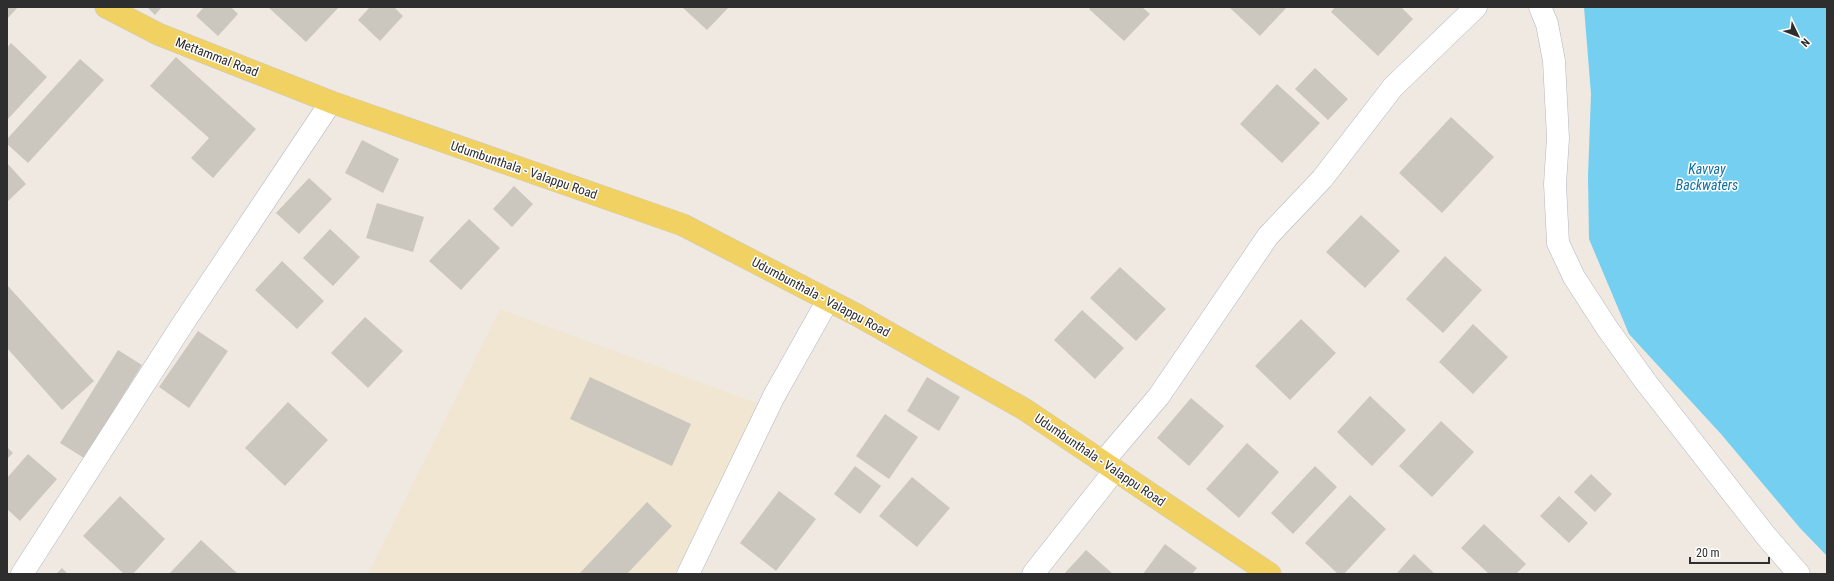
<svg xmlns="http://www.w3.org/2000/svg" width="1834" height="581" viewBox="0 0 1834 581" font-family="'Roboto Condensed',sans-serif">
	<rect width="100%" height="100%" fill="#efe9e1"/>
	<path fill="#f0e6d1" d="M500 309 762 405 675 574H368Z"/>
	<path fill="#75cff0" d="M1584 7H1827V556L1800 528 1721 434 1629 334 1589 239 1588 176 1591 94Z"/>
	<path fill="#cbc7bf" d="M7 7H18L7 19Z
		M147 7H162L155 15Z
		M204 7H231L238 14 218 36 196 16Z
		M268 7H339L306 42Z
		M370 7H394L403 16 380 41 358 20Z
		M682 7H729L707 30Z
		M1091 7H1142L1150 14 1124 41 1089 9Z
		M1229 7H1287L1260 36Z
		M1335 7H1401L1413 19 1378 56 1331 12Z
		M11 43 47 77 7 120V48Z
		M176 57 256 129 213 178 191 158 209 138 150 86Z
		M80 59 104 80 28 163 7 144V139Z
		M1315 68 1348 99 1328 120 1295 89Z
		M1277 84 1320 123 1282 163 1240 124Z
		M1451 117 1494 157 1442 213 1399 173Z
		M362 140 399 159 383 193 345 173Z
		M7 163 26 184 7 202Z
		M309 178 332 199 299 234 276 213Z
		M514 186 533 204 512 227 493 209Z
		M377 203 424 217 413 252 366 238Z
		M1361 215 1400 251 1365 288 1326 252Z
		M469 219 500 248 461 290 429 261Z
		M330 229 360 257 333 286 303 258Z
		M1445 256 1482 290 1443 333 1406 299Z
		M282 261 324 301 297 329 255 290Z
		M1120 267 1166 309 1136 341 1090 298Z
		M7 285 94 381 62 410 7 348Z
		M1082 310 1124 348 1095 379 1054 340Z
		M365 317 403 351 368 388 331 353Z
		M1301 319 1336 353 1290 400 1255 366Z
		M1473 324 1508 357 1473 394 1439 362Z
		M198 331 228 351 189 408 159 387Z
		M118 350 142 365 84 458 60 443Z
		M590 377 691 424 672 466 570 419Z
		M927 377 960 397 939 431 907 411Z
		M1370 396 1406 430 1372 466 1337 432Z
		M1191 398 1224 426 1189 466 1157 438Z
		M288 402 328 440 285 486 245 448Z
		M885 414 918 437 889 479 856 456Z
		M1441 421 1474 452 1432 497 1399 466Z
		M1247 443 1279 472 1239 518 1206 489Z
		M7 447 13 453 7 459Z
		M28 454 57 479 20 521 7 509V478Z
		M855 466 881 486 860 514 834 494Z
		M1315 466 1337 487 1293 534 1271 513Z
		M1591 474 1612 494 1595 512 1574 492Z
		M912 477 950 508 917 547 879 516Z
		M779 491 816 519 776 571 740 543Z
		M1350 495 1386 529 1344 574H1338L1305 543Z
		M120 496 165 539 133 574H124L83 536Z
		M1559 496 1588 523 1569 543 1540 516Z
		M647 502 672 526 627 574H579Z
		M1484 524 1526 564 1516 574H1489L1461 548Z
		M201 540 238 574H169Z
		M1165 544 1197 568 1192 574H1143Z
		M1086 550 1113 574H1064Z
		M1414 554 1435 574H1396Z
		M62 568 68 574H56Z"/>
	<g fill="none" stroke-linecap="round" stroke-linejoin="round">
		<defs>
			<path id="minor" d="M1540 7 1547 24 1554 61 1558 138 1555 184 1558 243 1574 277 1607 328 1645 381 1766 536 1799 574
				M1103 462 1159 396 1268 236 1322 179 1393 87 1476 7
				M22 574 184 322 331 102
				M688 574 774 396 828 300
				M1033 574 1115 470"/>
			<path id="major" d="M106 7 158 34 331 102 683 225 857 315 1024 409 1270 574"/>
		</defs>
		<use href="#minor" stroke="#b4b7c1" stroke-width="23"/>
		<use href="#major" stroke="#c9c9c9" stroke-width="23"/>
		<use href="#minor" stroke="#fff" stroke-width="22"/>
		<use href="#major" stroke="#f2d163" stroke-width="22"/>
	</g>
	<g text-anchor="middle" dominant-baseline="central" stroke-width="3" stroke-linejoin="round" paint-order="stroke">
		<g font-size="13" fill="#2e2e2e" stroke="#fff">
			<text transform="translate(217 57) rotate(21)">Mettammal Road</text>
			<text transform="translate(524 170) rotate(19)">Udumbunthala - Valappu Road</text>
			<text transform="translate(821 297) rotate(28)">Udumbunthala - Valappu Road</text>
			<text transform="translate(1100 460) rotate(34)">Udumbunthala - Valappu Road</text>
		</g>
		<g font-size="14" font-style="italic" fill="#0d6fa3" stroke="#fff">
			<text x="1707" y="169">Kavvay<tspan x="1707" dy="16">Backwaters</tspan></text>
		</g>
	</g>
	<rect width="1834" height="581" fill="none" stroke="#2e2e2e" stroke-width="16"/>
	<g transform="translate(1798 36) rotate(133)" stroke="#ffffff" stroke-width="3" paint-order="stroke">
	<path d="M0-3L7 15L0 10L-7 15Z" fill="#2e2e2e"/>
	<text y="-6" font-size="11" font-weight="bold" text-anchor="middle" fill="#2e2e2e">N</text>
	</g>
	<path d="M1690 557v6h79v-6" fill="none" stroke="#2e2e2e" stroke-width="2"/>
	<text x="1696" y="557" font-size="12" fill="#2e2e2e" stroke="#ffffff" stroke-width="3" paint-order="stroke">20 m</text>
</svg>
